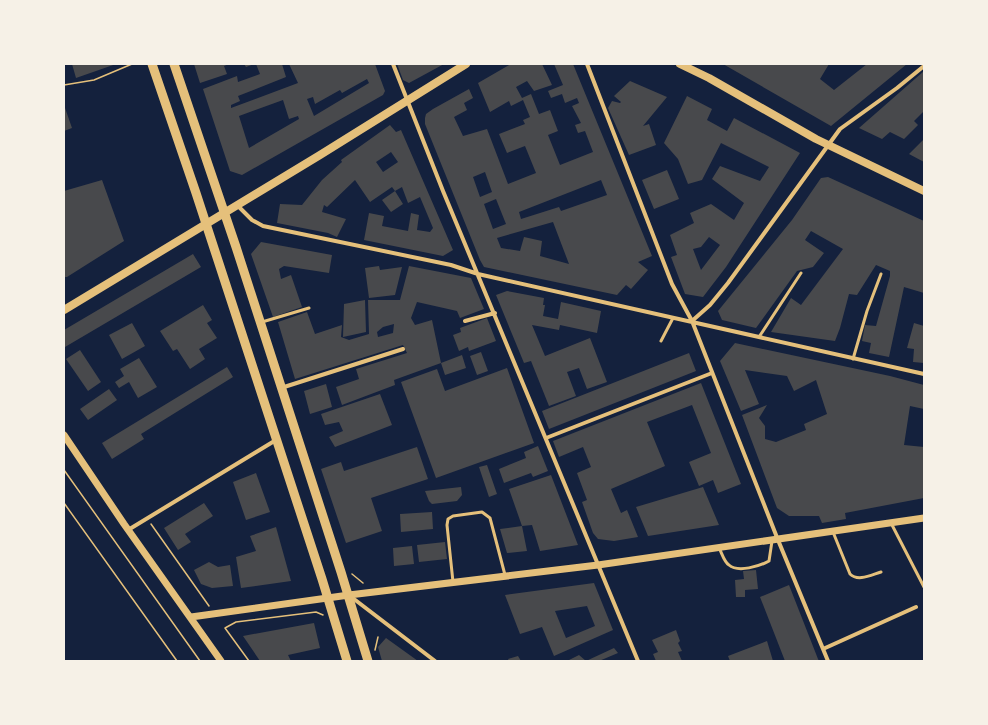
<svg xmlns="http://www.w3.org/2000/svg" width="988" height="725" viewBox="0 0 988 725" font-family="Raleway,sans-serif">
	<rect width="100%" height="100%" fill="#14213d"/>
	<path fill="#48494c" fill-rule="evenodd" d="M72 64H116L76 78Z
		M194 64H229L224 66 227 74 200 83Z
		M244 64H254L246 67Z
		M256 64H282L286 77 238 96 240 101 231 105V108L298 83 289 64H375L385 91 383 95 242 175 230 171 203 89 237 76 238 82 260 74ZM367 79 369 83 314 116 307 99 313 97 315 104 340 90 342 93ZM283 100 289 119 298 116 299 119 249 148 239 116Z
		M397 64H444L409 83 403 80Z
		M511 64H542L552 85 534 91 527 81 516 87 522 98 531 94 539 114 550 110 558 131 548 135 560 165 593 152 585 131 578 133 575 125 581 123 572 106 579 103 577 98 565 103 562 94 551 98 548 91 563 85 554 64H573L652 256 638 262 648 270 631 289 626 285 617 295 484 267 480 260 425 124V118L426 114 433 109 469 89 473 98 464 103 467 110 454 117 463 136 487 129 508 184 536 173 525 146 507 153 499 134 525 124 523 120 530 117 523 100 511 106 509 101 490 112 478 83ZM485 172 492 192 480 197 473 177ZM601 180 607 195 561 211 559 207 521 219 519 212ZM496 199 506 224 493 229 484 204ZM553 222 569 264 540 256 542 241 524 237 520 251 501 248 497 238Z
		M723 64H829L820 79 834 90 867 64H907L831 126Z
		M924 71V111L914 121 918 125 904 139 890 132 882 139 859 128Z
		M630 81 667 97 643 126 649 124 656 145 629 155 608 108 612 101 620 103 621 102 614 96Z
		M687 96 712 109 707 120 727 131 734 118 800 153 726 267 703 297 685 294 671 257 677 255 670 235 694 223 690 213 711 204 734 220 744 203 712 179 720 166 760 181 769 167 721 143 702 180 688 184 678 159 664 143ZM709 237 720 245 701 270 693 249 701 247Z
		M64 105 72 128 64 131Z
		M390 125 396 132 401 130 453 250 443 256 364 240 369 213 384 216 382 226 408 231 411 213 419 215 417 230 430 232 433 228 420 197 408 203 402 187 395 191 392 187 370 202 355 180 327 207 324 205 322 212 346 219 337 237 328 233 277 223 280 204 302 205 322 180 342 162 341 160ZM391 152 398 162 383 172 376 162Z
		M924 139V162L909 154Z
		M667 170 679 199 654 209 642 180Z
		M828 177 924 221V293L904 287 889 357 869 353 871 343 862 341 865 325 876 326 890 276V271L876 265 857 295 849 294 840 328 835 341 771 332 791 298 801 305 843 249 811 231 805 240 824 253 813 267 797 271 756 328 722 320 718 311 792 220 821 178Z
		M102 180 124 241 67 277H64V191Z
		M395 191 403 204 391 212 382 200Z
		M261 242 332 255 329 273 284 266 279 269 281 279 291 275 302 307 273 317 251 254Z
		M193 254 201 267 65 347 64 330Z
		M379 266 380 270 402 267 395 295 369 298 365 268Z
		M409 266 471 278 484 309 460 318 457 311 417 302 411 318 415 325 432 320 441 363 394 380 395 385 342 405 336 387 359 379 356 369 407 353 403 345 295 379 278 322 307 312 315 334 342 325 341 337 349 340 369 334 368 300H400ZM394 324 393 333 378 337 377 332 383 327Z
		M507 291 544 298 543 305H545L543 316 558 319 561 302 601 311 597 333 560 325 559 330 532 325 545 356 590 338 607 382 587 389 579 368 567 372 576 396 549 406 531 361 524 363 496 295Z
		M365 300 366 332 343 337 344 304Z
		M203 305 212 320 207 323 217 338 199 349 205 359 190 369 177 349 173 351 160 331Z
		M487 318 496 341 469 351 468 347 459 351 453 335 461 332 460 328Z
		M132 323 145 346 122 359 109 335Z
		M914 323 924 326V363L913 362 914 349 907 348Z
		M735 343 890 376 924 385V409L910 406 904 445 924 447V498L845 513 846 519 822 523 819 516H789L777 508 742 415 767 405 759 418 765 426V439L776 442 806 430 804 424 827 414 816 380 794 391 787 376 745 370 759 404 741 411 720 361Z
		M80 350 101 382 88 391 66 359Z
		M481 352 488 371 477 375 470 356Z
		M689 353 696 371 549 429 542 411Z
		M462 355 466 368 445 375 441 363Z
		M139 358 157 387 138 398 129 382 119 388 115 382 124 376 120 369Z
		M227 367 233 377 141 434 144 439 112 459 102 443Z
		M507 368 534 443 436 478 401 382 437 369 445 391Z
		M701 383 741 484 718 493 713 480 699 486 689 462 711 453 692 405 647 422 665 466 611 489 621 513 627 510 638 537 614 541 598 539 593 533 582 502 587 500 577 473 591 467 583 447 559 457 553 441Z
		M326 384 332 407 310 414 304 391Z
		M109 389 117 400 88 420 80 409Z
		M380 394 392 425 335 447 329 437 343 431 339 422 325 425 321 414Z
		M538 446 548 471 533 477 531 473 504 483 499 469 526 458 524 452Z
		M417 447 428 479 371 498 382 531 346 543 321 469 341 462 344 471Z
		M487 465 497 494 489 497 479 467Z
		M256 473 270 512 246 520 233 482Z
		M551 475 578 545 540 551 532 525 522 526 509 489Z
		M461 487 462 495 457 501 432 504 429 501 425 491Z
		M703 487 719 525 648 536 636 507Z
		M204 503 213 516 185 534 191 542 178 550 164 528Z
		M432 512 433 529 401 532 400 514Z
		M522 526 527 551 507 553 500 529Z
		M276 527 291 581 241 588 236 557 256 551 250 536Z
		M445 542 447 559 419 562 417 545Z
		M412 546 414 564 394 566 393 548Z
		M209 562 218 567 230 565 233 586 212 588 201 584 194 570Z
		M756 570 758 589 745 590V597H736L735 580 744 579 743 571Z
		M594 583 613 630 554 656 542 627 520 634 505 595ZM587 606 595 626 566 638 555 611Z
		M789 585 818 659 819 661H785L760 597Z
		M314 623 320 648 288 655 291 661H260L243 636Z
		M676 630 680 641 678 643 682 651 678 652 682 661H656L653 654 658 652 652 640Z
		M386 638 418 661H382L378 647Z
		M767 641 773 661H730L728 656Z
		M614 648 618 653 599 661H567L579 655 586 661Z
		M518 656 521 661H509L508 659Z"/>
	<g fill="none" stroke-linecap="round" stroke-linejoin="round">
		<path stroke="#e5c07b" stroke-width="1.5" d="M64 85 94 80 132 64
			M64 470 200 661
			M64 503 177 661
			M151 524 209 606
			M352 574 363 583
			M375 650 378 637
			M249 661 225 628 236 622 316 612 323 615"/>
		<path stroke="#e5c07b" stroke-width="3" d="M262 322 309 308
			M759 337 801 273
			M661 341 673 318
			M853 359 867 311 881 274
			M891 523 924 587
			M833 532 850 574C858 582 871 575 881 572
			M719 548C722 553 724 562 729 565 738 573 760 566 769 561L772 541
			M453 582 447 525 448 519 453 516 482 512 490 518 505 575"/>
		<path stroke="#e5c07b" stroke-width="3.5" d="M546 438 712 373"/>
		<path stroke="#e5c07b" stroke-width="4" d="M393 64 443 191 638 661
			M587 64 672 284 692 321 778 540 828 661
			M237 205 252 220 263 226 451 265 478 274 924 374
			M465 321 495 313
			M692 321 710 305 728 283 840 129 897 88 924 66
			M281 388 403 349
			M128 530 276 440
			M350 596 435 661
			M823 649 916 607"/>
		<path stroke="#e5c07b" stroke-width="7" d="M64 435 124 524 221 661
			M191 617 349 595 598 565 924 518"/>
		<path stroke="#e5c07b" stroke-width="8" d="M680 64 709 78 816 139 924 191
			M64 310 320 155 466 64"/>
		<path stroke="#e5c07b" stroke-width="9" d="M152 64 196 193 322 579 347 661
			M174 64 236 247 341 572 368 661"/>
	</g>
	<rect width="988" height="725" fill="none" stroke="#f6f1e7" stroke-width="130"/>
</svg>
